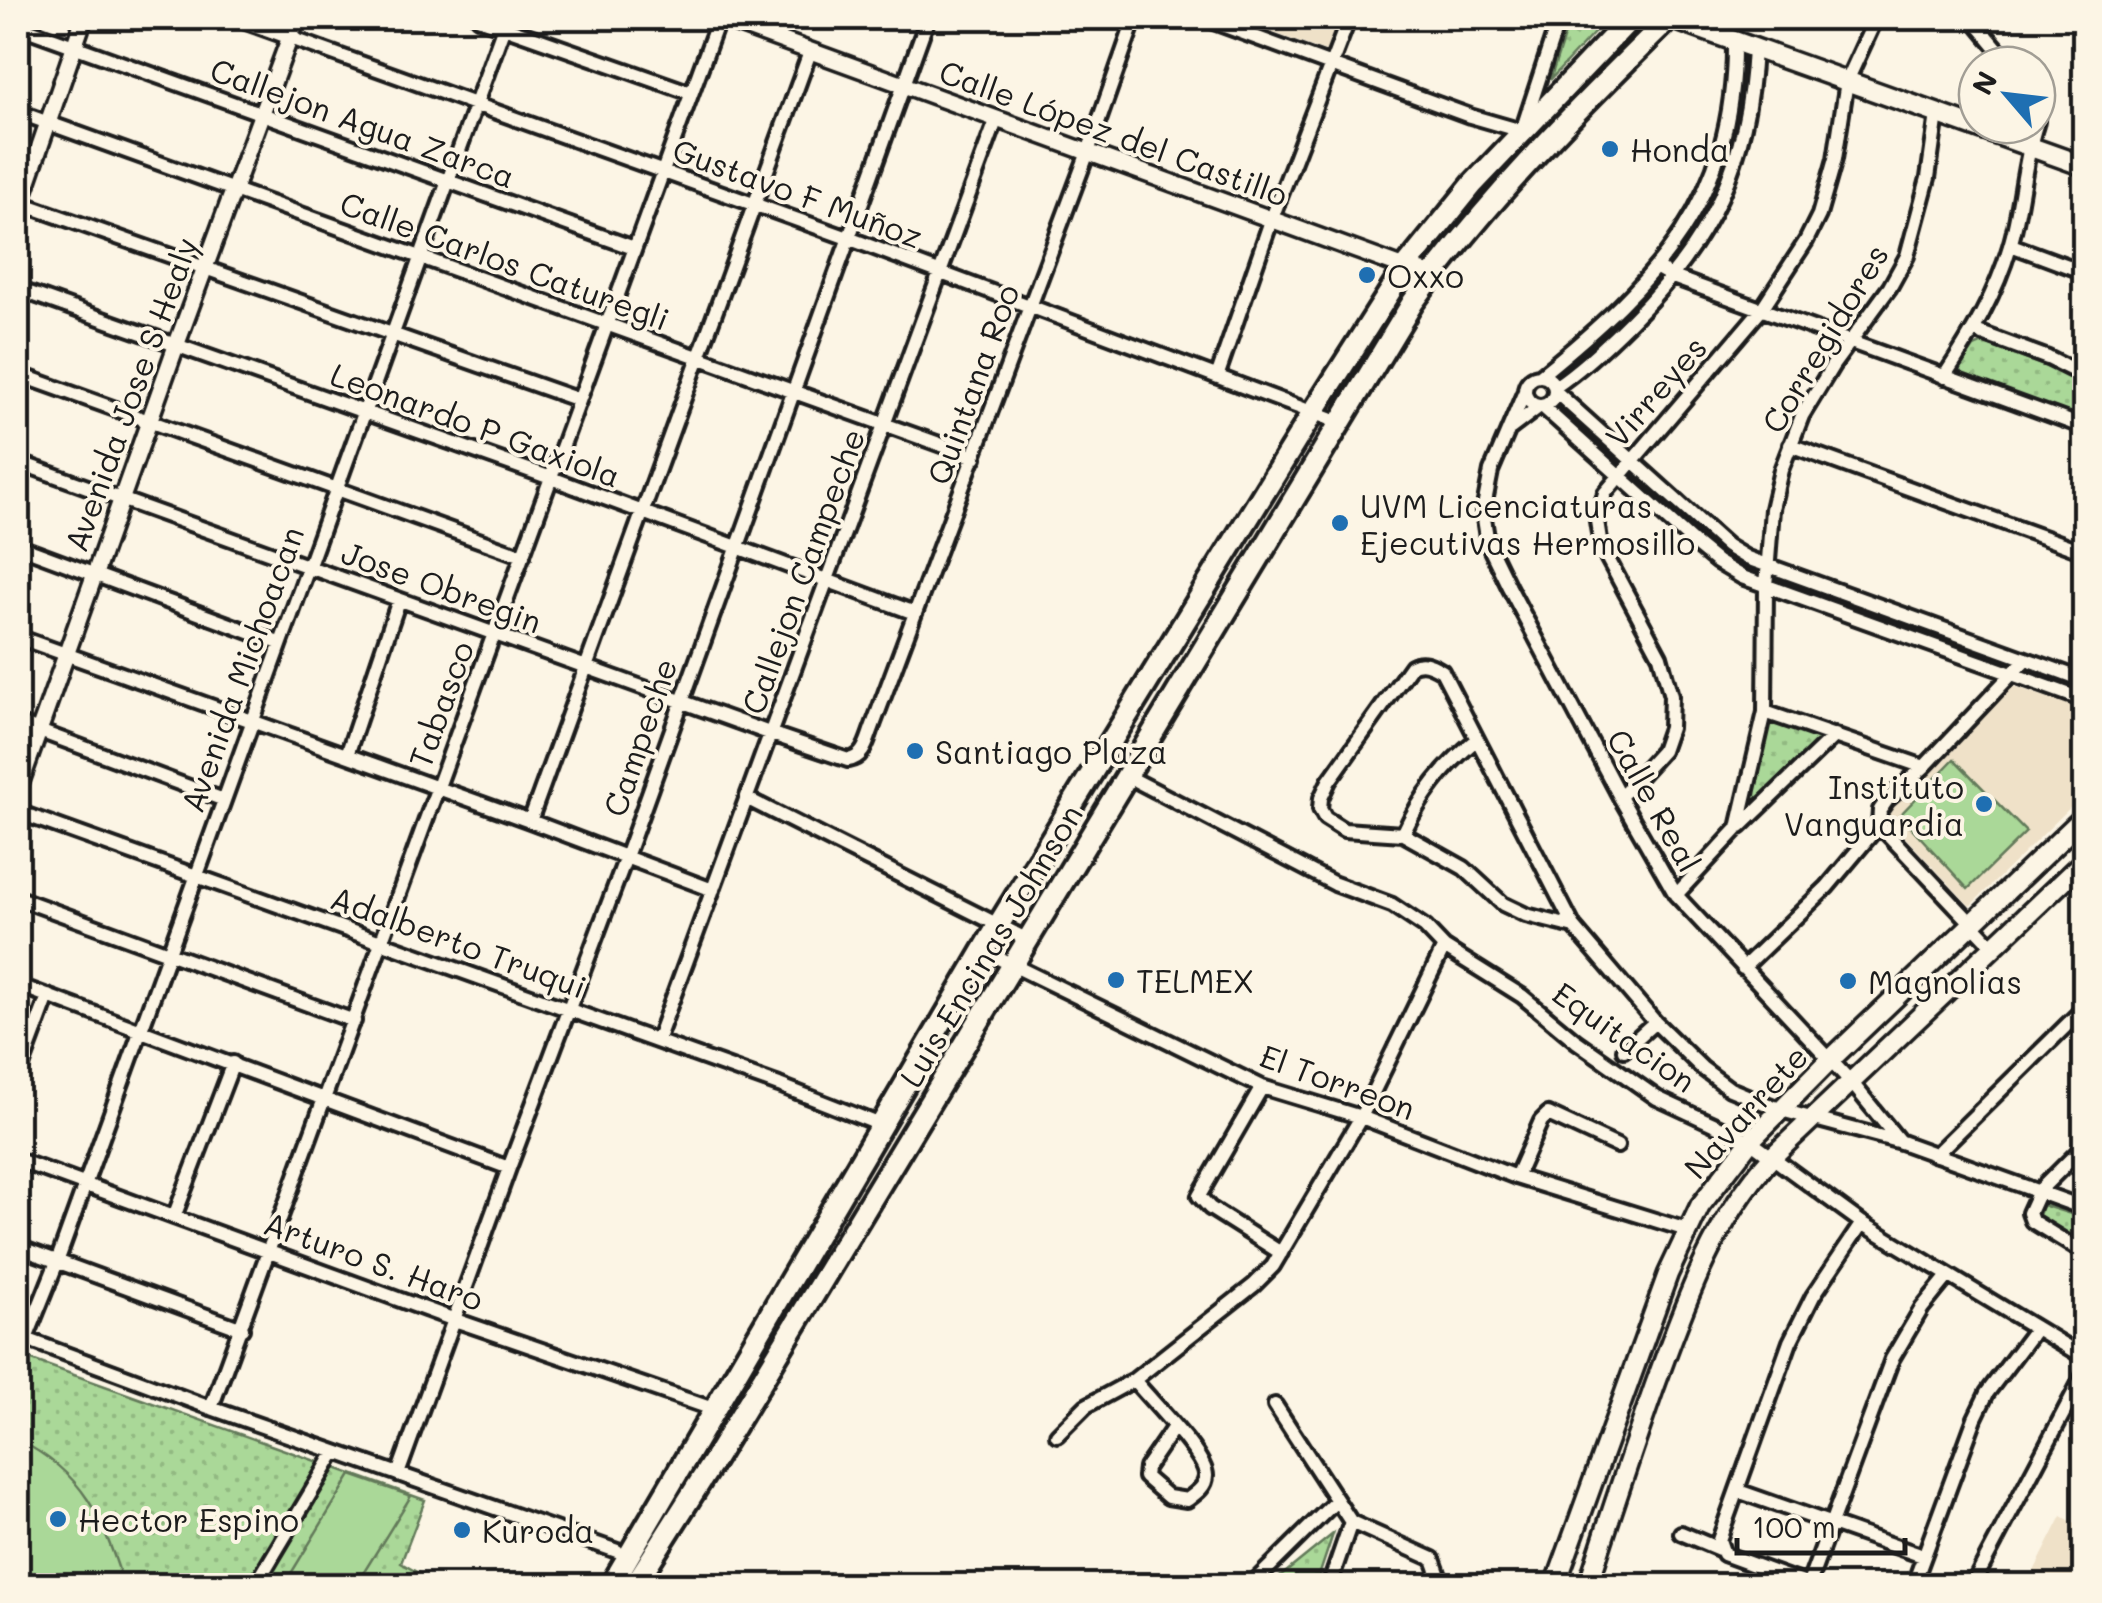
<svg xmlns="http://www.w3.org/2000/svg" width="2102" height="1603" viewBox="0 0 2102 1603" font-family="Mali,sans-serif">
	<defs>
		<pattern id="green-dots" width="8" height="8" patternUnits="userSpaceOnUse" patternTransform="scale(2.5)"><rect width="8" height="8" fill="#aad898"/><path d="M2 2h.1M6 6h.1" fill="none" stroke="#92b982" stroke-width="1.8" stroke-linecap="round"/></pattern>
	</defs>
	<rect width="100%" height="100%" fill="#fcf5e5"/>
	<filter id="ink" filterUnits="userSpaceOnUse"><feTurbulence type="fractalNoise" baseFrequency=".01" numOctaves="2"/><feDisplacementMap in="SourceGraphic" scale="20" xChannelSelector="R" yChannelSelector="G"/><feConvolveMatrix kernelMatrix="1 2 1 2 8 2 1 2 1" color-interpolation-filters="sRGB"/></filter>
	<g filter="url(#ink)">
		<path fill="#efe1c8" d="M1233 18H1342L1329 53Z
			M2013 686 2084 710V794L1970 906 1884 815Z
			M2062 1516 2084 1529V1585H2027Z"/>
		<path fill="url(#green-dots)" stroke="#637a5a" stroke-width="2.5" d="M1570 18H1608L1550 80Z
			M1983 343 2084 381V422L1965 378 1959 369 1974 347Z
			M1772 717 1826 737 1749 811Z
			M2042 1205 2084 1218V1245L2039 1216Z
			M18 1355 425 1500 401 1563 439 1585H18Z
			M1333 1534 1316 1585H1270Z"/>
		<path fill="#aad898" stroke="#637a5a" stroke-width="2.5" d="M1954 759 2026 832 1968 889 1900 815Z
			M18 1440C85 1473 102 1518 124 1585H18Z
			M351 1475 411 1496 356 1585H284Z"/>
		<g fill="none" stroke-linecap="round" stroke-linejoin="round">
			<defs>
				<path id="minor" d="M235 18 848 238 1341 423
					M478 18 691 93
					M1203 18 1470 116 1522 131 1559 18
					M1972 18 2011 65
					M18 26 634 248
					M2037 101V122
					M18 112 975 457
					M18 202 579 400
					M2011 245 2084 272
					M1657 268 1673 277 2084 427
					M18 289 551 478 915 613
					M1975 331 2048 358 2084 376
					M18 374 523 556
					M1218 374 1272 218 1349 18
					M1525 391a15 15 0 1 1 30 0a15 15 0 1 1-30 0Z
					M1540 376C1657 281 1736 199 1734 40
					M1944 377C1971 336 1996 294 2010 246 2022 207 2023 164 2036 125
					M1555 387C1583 368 1607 345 1631 321 1711 242 1749 161 1754 48
					M1525 391 1491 471 1483 512 1488 544 1509 587 1620 797 1676 895 1852 1083 1900 1142
					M1556 392 1727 546 1747 558 2084 680
					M1542 406 1695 544 1717 562 1742 577 2084 700
					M1511 428 1540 406
					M1790 445 2084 552
					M18 462 772 734 848 760C864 758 867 741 872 728L1088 152 1135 18
					M18 546 279 643
					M18 637 530 821 713 890
					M1765 712 1924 767
					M18 723 224 800
					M347 755 399 600
					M1127 776 1335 884 1392 905 1425 927 1444 947 1522 996 1576 1041 1657 1098 1750 1141 1862 1223 2084 1357
					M1620 797 1662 751 1670 728 1671 696 1660 656 1601 546 1597 521 1605 493 1761 310 1806 241 1819 215 1835 159 1847 81 1876 18
					M748 799 1028 940
					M18 812 779 1085 881 1125
					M530 821 810 52
					M1740 827 1835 735
					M1403 834C1421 795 1444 766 1477 739
					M1676 895 1738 828 1765 712 1766 586 1772 509 1781 470 1802 416 1833 365 1890 287 1907 256 1928 178 1937 114
					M18 898 354 1021
					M1574 927 1442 671C1431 665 1423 660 1411 666L1329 781 1321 798 1320 809 1325 818 1344 830 1403 834 1464 868 1503 904 1526 915 1574 927 1655 1022 1702 1068 1730 1089 1781 1110 1901 1142 2084 1208
					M1994 947 1879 825 1880 810 1887 800 1924 767 2026 659
					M984 951 1262 1087 1361 1117 1516 1177 1687 1230
					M1743 968 1827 887 1879 825
					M18 985 509 1168
					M657 1041 997 118
					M1624 1050 1655 1022
					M18 1077 48 996
					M1262 1087 1199 1196 1210 1208 1281 1253
					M2084 1146 2039 1191 2029 1213 2032 1221 2084 1253
					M1935 1155 2084 1008
					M18 1160 455 1320 713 1409
					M1516 1177 1541 1121 1548 1114 1617 1146
					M174 1217 233 1063
					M18 1247 242 1329
					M18 1336 211 1408 617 1551
					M26 1339 57 1262 507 18
					M1275 1405 1351 1522 1329 1586
					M211 1408 719 18
					M1174 1427 1146 1468 1145 1477 1168 1497 1187 1500C1195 1494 1206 1487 1206 1476 1207 1456 1149 1399 1134 1380L1254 1285 1273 1266 1361 1117 1444 947
					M1057 1435 1086 1406 1134 1380
					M398 1474 509 1168 626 857 928 18
					M1738 1491 1923 1556
					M1351 1522 1433 1559 1438 1573 1433 1586
					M1681 1533 1719 1549
					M1808 1585 1724 1554 1719 1540 1790 1342 1813 1296 1862 1223
					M255 1586 335 1452
					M1250 1586 1336 1501
					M1808 1586 1892 1359 1922 1308 1948 1276
					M1913 1586 1975 1418 1987 1393 2036 1328
					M1972 1586 2084 1374"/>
				<path id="tertiary" d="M720 18 1405 268 1433 274
					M18 210 84 18
					M18 790 176 346 297 18"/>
				<path id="secondary" d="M1670 18 2084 166
					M1555 1586 1668 1274 1700 1206 1750 1141 1829 1061 2084 817
					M1588 1586C1609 1519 1631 1454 1654 1388 1684 1306 1712 1223 1772 1157L2084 861"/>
				<path id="primary" d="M611 1586 999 924 1314 411 1405 268 1473 184 1631 18
					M634 1586 712 1463 1413 302C1489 198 1578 108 1670 18"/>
			</defs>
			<use href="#minor" stroke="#1c1c1c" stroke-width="20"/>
			<use href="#tertiary" stroke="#1c1c1c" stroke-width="22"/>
			<use href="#secondary" stroke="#1c1c1c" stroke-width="25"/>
			<use href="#primary" stroke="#1c1c1c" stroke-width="28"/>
			<use href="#minor" stroke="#fcf5e5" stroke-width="12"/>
			<use href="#tertiary" stroke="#fcf5e5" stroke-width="15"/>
			<use href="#secondary" stroke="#fcf5e5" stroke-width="18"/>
			<use href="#primary" stroke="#fcf5e5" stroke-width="20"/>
		</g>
	</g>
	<g fill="#1f6fb2" stroke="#fcf5e5" stroke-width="4">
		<circle cx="1610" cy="149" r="10"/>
		<circle cx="1367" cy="275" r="10"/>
		<circle cx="1340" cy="523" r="10"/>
		<circle cx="915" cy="751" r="10"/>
		<circle cx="1984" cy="804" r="10"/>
		<circle cx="1116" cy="980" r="10"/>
		<circle cx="1848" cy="981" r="10"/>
		<circle cx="58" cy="1519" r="10"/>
		<circle cx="462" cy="1530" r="10"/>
	</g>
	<g text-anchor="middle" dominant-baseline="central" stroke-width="8" stroke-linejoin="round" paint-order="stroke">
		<g font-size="32" fill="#1c1c1c" stroke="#fcf5e5">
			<text transform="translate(363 122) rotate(20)">Callejon Agua Zarca</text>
			<text transform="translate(1114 132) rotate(20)">Calle López del Castillo</text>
			<text transform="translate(798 192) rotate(20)">Gustavo F Muñoz</text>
			<text transform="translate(505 260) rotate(20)">Calle Carlos Caturegli</text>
			<text transform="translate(1824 338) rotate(-59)">Corregidores</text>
			<text transform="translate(972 384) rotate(-70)">Quintana Roo</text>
			<text transform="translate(1655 391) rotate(-49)">Virreyes</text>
			<text transform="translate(130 394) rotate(-70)">Avenida Jose S Healy</text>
			<text transform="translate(476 424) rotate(20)">Leonardo P Gaxiola</text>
			<text transform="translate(802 571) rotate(-70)">Callejon Campeche</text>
			<text transform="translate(442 586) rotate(20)">Jose Obregin</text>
			<text transform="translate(241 669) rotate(-70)">Avenida Michoacan</text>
			<text transform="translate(440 704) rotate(-70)">Tabasco</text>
			<text transform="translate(639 737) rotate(-71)">Campeche</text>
			<text transform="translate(1655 800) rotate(61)">Calle Real</text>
			<text transform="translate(459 941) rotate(20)">Adalberto Truqui</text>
			<text transform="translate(990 945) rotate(-59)">Luis Encinas Johnson</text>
			<text transform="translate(1625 1036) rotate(35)">Equitacion</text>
			<text transform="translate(1338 1081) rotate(20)">El Torreon</text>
			<text transform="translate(1745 1111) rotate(-48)">Navarrete</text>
			<text transform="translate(374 1260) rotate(20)">Arturo S. Haro</text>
		</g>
		<g font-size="32" fill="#1c1c1c" stroke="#fcf5e5" text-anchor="start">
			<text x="1630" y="149">Honda</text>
			<text x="1387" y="275">Oxxo</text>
			<text x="1360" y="505">UVM Licenciaturas<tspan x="1360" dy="37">Ejecutivas Hermosillo</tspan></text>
			<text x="935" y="751">Santiago Plaza</text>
			<text x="1964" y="786" text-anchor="end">Instituto<tspan x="1964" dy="37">Vanguardia</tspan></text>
			<text x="1136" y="980">TELMEX</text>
			<text x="1868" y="981">Magnolias</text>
			<text x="78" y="1519">Hector Espino</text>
			<text x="482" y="1530">Kuroda</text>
		</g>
	</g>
	<rect width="2102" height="1603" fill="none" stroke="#fcf5e5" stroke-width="60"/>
	<rect x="30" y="30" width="2042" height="1543" fill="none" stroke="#1c1c1c" stroke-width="4" filter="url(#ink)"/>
	<g transform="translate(2007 95) rotate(298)"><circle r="48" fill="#fcf5e5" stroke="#a29e95" stroke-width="2.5"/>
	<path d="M0-8L18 38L0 25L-18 38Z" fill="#1f6fb2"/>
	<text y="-15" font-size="28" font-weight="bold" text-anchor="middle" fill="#1c1c1c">N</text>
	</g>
	<path d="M1737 1538v15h168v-15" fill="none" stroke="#1c1c1c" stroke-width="5"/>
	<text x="1752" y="1538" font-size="30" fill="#1c1c1c" stroke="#fcf5e5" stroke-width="8" paint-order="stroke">100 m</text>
</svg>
